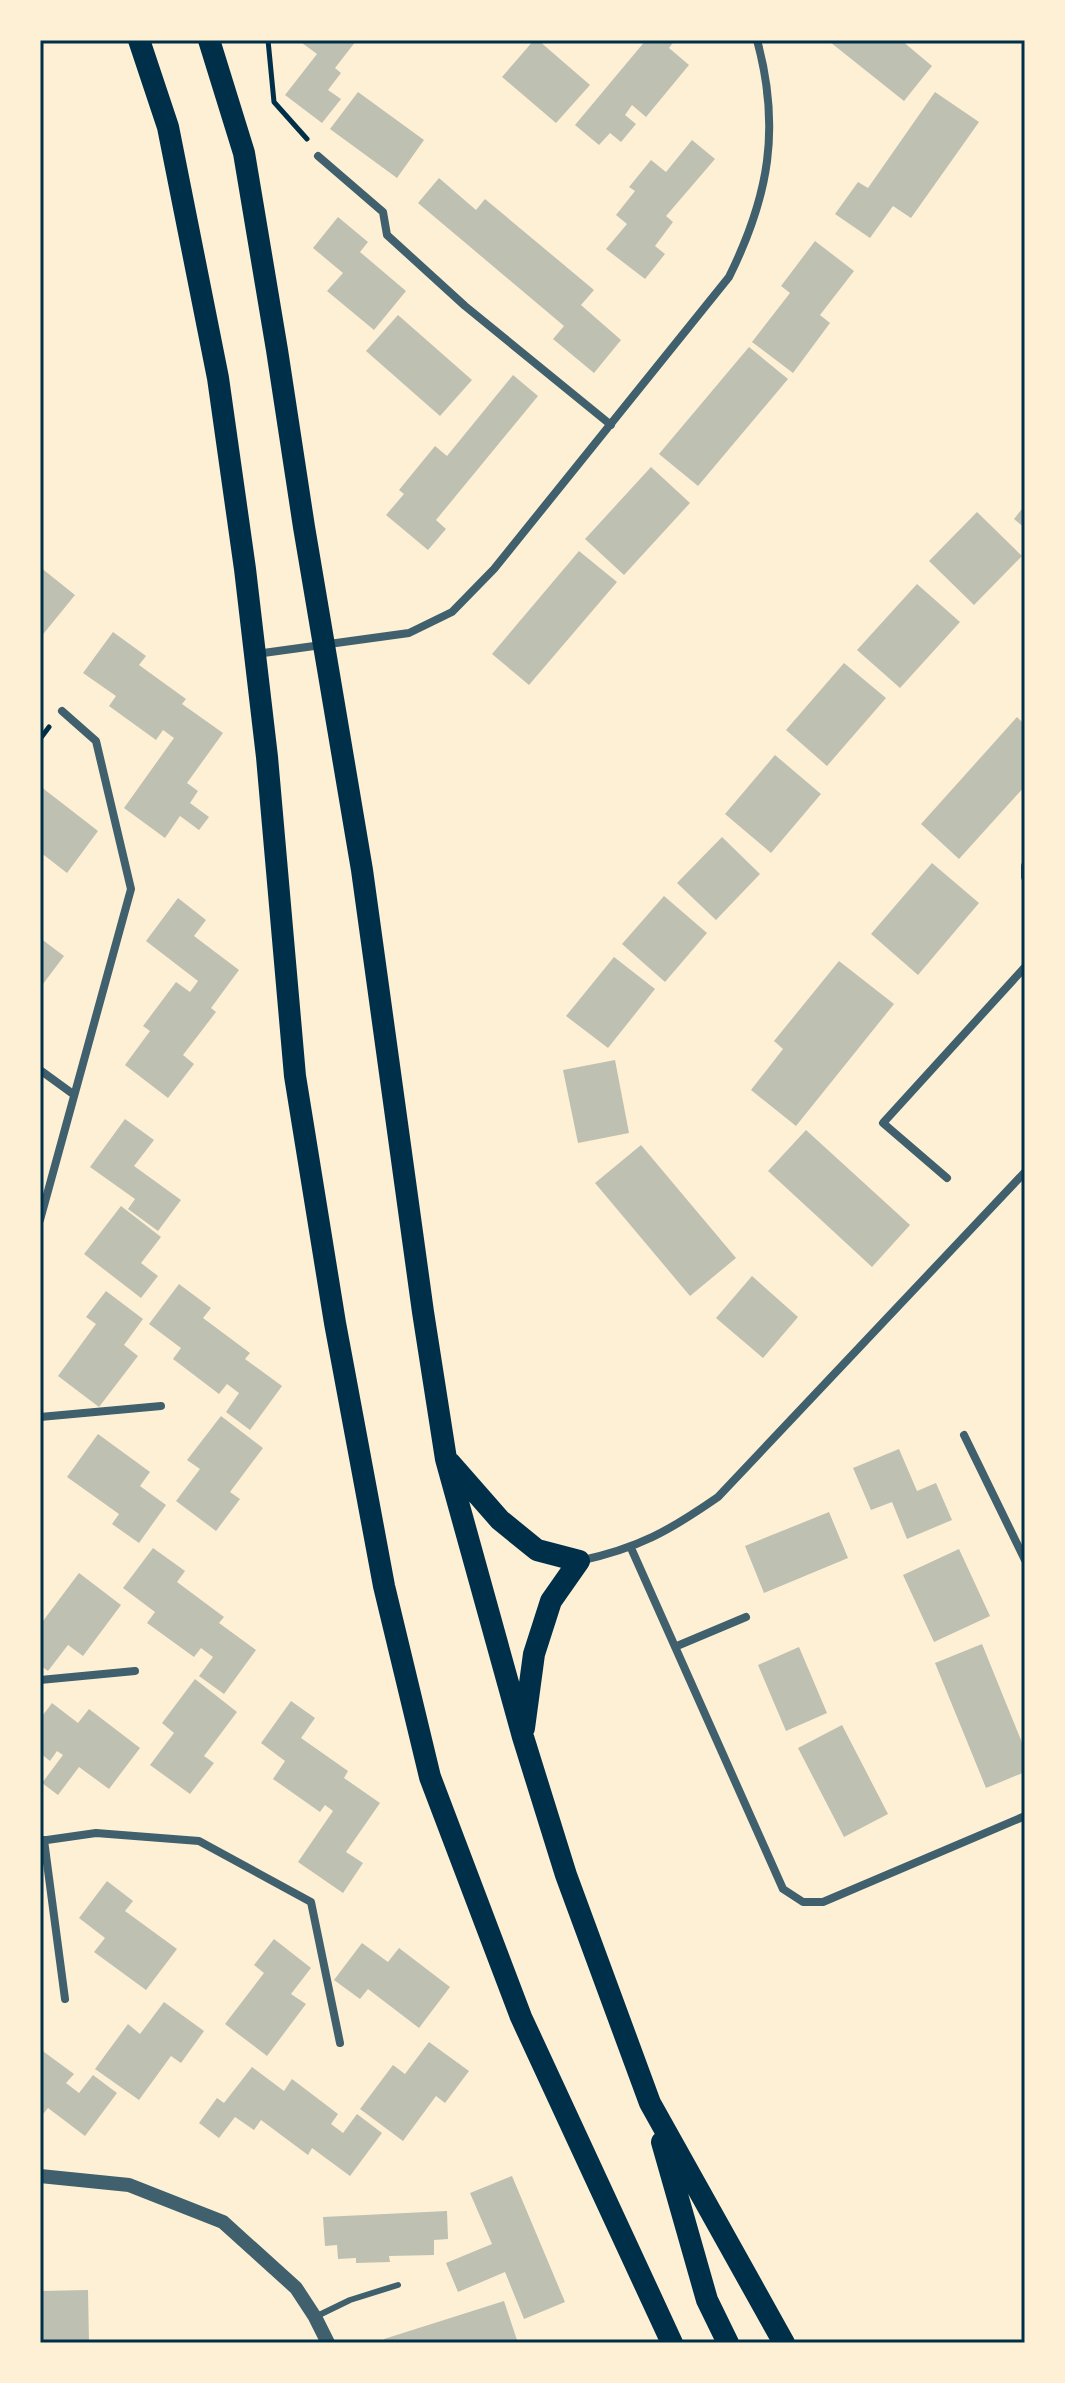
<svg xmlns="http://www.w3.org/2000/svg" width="1065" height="2383" viewBox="0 0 1065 2383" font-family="'Roboto Serif',serif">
	<rect width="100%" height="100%" fill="#fdf0d5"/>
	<path fill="#bec0b2" d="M298 40 356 41 335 68 341 73 328 90 341 99 322 123 285 95 317 54Z
		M534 40H538L590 85 556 123 502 77Z
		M646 40H675L669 48 689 65 646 117 632 105 625 115 636 124 621 142 610 133 599 145 575 125Z
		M832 40H901L932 66 904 101 830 42Z
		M358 92 424 140 397 178 330 129Z
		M935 92 979 122 911 218 893 206 870 238 835 214 858 182 868 188Z
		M692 140 715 159 666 216 673 222 655 246 665 254 645 279 606 249 627 224 616 215 635 191 629 187 651 160 666 172Z
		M439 178 476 210 485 199 594 290 581 305 621 340 594 373 553 339 564 326 418 203Z
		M338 217 368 242 360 252 406 291 374 330 327 291 343 273 313 248Z
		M815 241 854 271 820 315 830 323 793 373 752 342 790 293 781 286Z
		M398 315 472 380 440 416 366 351Z
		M749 347 788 379 698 486 659 454Z
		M513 375 538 396 436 520 446 529 428 550 386 515 404 494 399 490 435 446 447 456Z
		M651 467 690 503 624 575 585 539Z
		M1025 505V528L1014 519Z
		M977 512 1022 556 974 605 929 561Z
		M579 551 617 582 529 685 492 654Z
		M40 567 75 595 40 638Z
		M917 584 960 622 900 688 857 650Z
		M113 632 146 656 139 665 186 699 182 704 223 733 187 783 198 791 190 803 209 817 199 830 180 816 165 838 124 808 174 738 163 730 156 740 109 706 116 696 83 673Z
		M844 663 886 698 827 766 786 730Z
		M1017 717 1025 725V786L959 859 921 824Z
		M775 755 821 794 771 853 725 814Z
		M40 786 98 831 67 873 40 852Z
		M722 837 760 874 716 920 677 883Z
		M932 863 979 903 918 975 871 934Z
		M664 896 707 933 665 982 622 944Z
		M178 898 206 920 194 936 239 970 211 1008 216 1012 183 1055 194 1064 168 1098 125 1065 150 1031 143 1026 176 982 190 992 198 981 146 941Z
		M40 938 64 956 40 988Z
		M614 957 655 989 608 1048 566 1016Z
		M839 961 894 1004 796 1126 751 1090 783 1049 774 1041Z
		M615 1060 629 1133 578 1143 563 1070Z
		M125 1119 154 1140 134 1166 181 1200 158 1231 128 1209 135 1199 90 1167Z
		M806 1130 910 1225 872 1267 768 1171Z
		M641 1145 736 1258 690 1296 595 1183Z
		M121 1206 161 1237 141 1263 158 1276 141 1298 84 1254Z
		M752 1276 798 1317 763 1358 716 1318Z
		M179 1284 211 1308 203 1318 250 1353 245 1359 282 1386 250 1430 226 1412 239 1393 227 1384 219 1394 173 1359 181 1348 149 1324Z
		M106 1291 143 1319 124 1345 138 1356 99 1407 58 1376 96 1324 86 1317Z
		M221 1416 263 1448 230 1492 240 1499 216 1531 176 1501 200 1469 187 1460Z
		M98 1434 150 1472 140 1486 166 1505 139 1543 112 1524 119 1514 67 1477Z
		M899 1449 917 1491 936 1483 952 1520 907 1539 892 1502 871 1510 853 1468Z
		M829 1512 848 1558 764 1593 745 1546Z
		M153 1548 185 1571 177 1582 224 1617 219 1623 256 1650 224 1694 199 1676 213 1657 201 1648 194 1657 147 1623 155 1612 123 1588Z
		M959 1549 990 1616 934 1642 903 1575Z
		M79 1573 121 1605 83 1656 68 1645 48 1671 40 1665V1625Z
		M982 1644 1025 1750V1772L986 1788 935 1663Z
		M799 1647 827 1713 786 1731 758 1665Z
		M195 1679 237 1712 204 1756 214 1763 190 1794 150 1765 174 1733 162 1723Z
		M291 1701 315 1718 301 1738 348 1771 344 1778 380 1803 346 1852 363 1863 343 1893 298 1862 333 1811 325 1805 320 1812 273 1779 285 1761 261 1743Z
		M52 1703 78 1723 89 1709 140 1748 109 1789 79 1767 58 1795 42 1783 63 1755 57 1751 50 1761 40 1753V1719Z
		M842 1725 888 1814 844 1837 798 1748Z
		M107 1881 133 1901 125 1911 177 1949 146 1990 94 1952 105 1938 79 1918Z
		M274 1939 311 1968 291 1994 306 2004 267 2056 225 2024 264 1973 254 1965Z
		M362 1943 388 1962 399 1948 450 1987 419 2028 368 1989 360 1999 334 1980Z
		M164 2002 204 2031 181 2063 171 2056 139 2100 95 2069 128 2024 140 2034Z
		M429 2042 469 2071 445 2103 436 2096 403 2141 360 2109 393 2065 405 2074Z
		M40 2049 74 2074 66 2083 79 2093 93 2075 117 2093 85 2136 48 2108 43 2114 40 2112Z
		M252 2067 284 2091 292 2079 338 2114 331 2124 343 2133 357 2114 382 2133 350 2176 312 2148 308 2155 261 2120 254 2130 235 2117 219 2138 199 2123 217 2098 224 2103Z
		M512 2176 565 2302 524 2319 505 2272 458 2292 446 2263 492 2244 470 2193Z
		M447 2211 448 2239 434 2240V2255L389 2256 390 2262 356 2263V2258L338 2259 337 2245 325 2246 323 2217Z
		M88 2290 89 2343H40V2291Z
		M504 2301 518 2343H386L384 2339Z"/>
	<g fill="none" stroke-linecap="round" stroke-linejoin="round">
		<path stroke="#003049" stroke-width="5" d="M268 40 274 102 307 139
			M40 739 49 727"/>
		<path stroke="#3f606c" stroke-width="6" d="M315 2317 350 2300 398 2285"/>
		<path stroke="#3f606c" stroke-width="8" d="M318 156 383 212 387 235 465 306 611 425
			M256 654 409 633 452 612 494 569 729 277C769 196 781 128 757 40
			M1025 866V877
			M40 1070 73 1094
			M947 1178 883 1123 1025 967
			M40 1220 131 889 96 741 62 711
			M40 1417 161 1406
			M964 1435 1025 1560
			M631 1548 783 1889 803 1902H823L1025 1816
			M579 1561C639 1548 669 1531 718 1497L1025 1172
			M677 1646 746 1617
			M40 1680 135 1671
			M44 1840 65 1999
			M40 1841 96 1833 199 1841 311 1902 340 2043"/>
		<path stroke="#3f606c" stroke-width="14" d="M40 2176 129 2185 223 2222 296 2288 315 2317 328 2343"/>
		<path stroke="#003049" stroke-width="22" d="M139 40 168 127 218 378 245 569 267 757 295 1076 335 1323 384 1586 430 1777 521 2017 672 2343
			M209 40 244 153 277 350 304 527 362 870 423 1312 446 1459 523 1737 566 1875 650 2103 784 2343
			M450 1463 500 1520 537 1550 579 1561 551 1601 534 1654 524 1728
			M662 2142 707 2300 728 2343"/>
	</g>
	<rect width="1065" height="2383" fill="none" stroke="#fdf0d5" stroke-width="84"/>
	<rect x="42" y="42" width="981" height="2299" fill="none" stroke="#003049" stroke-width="3"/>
</svg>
